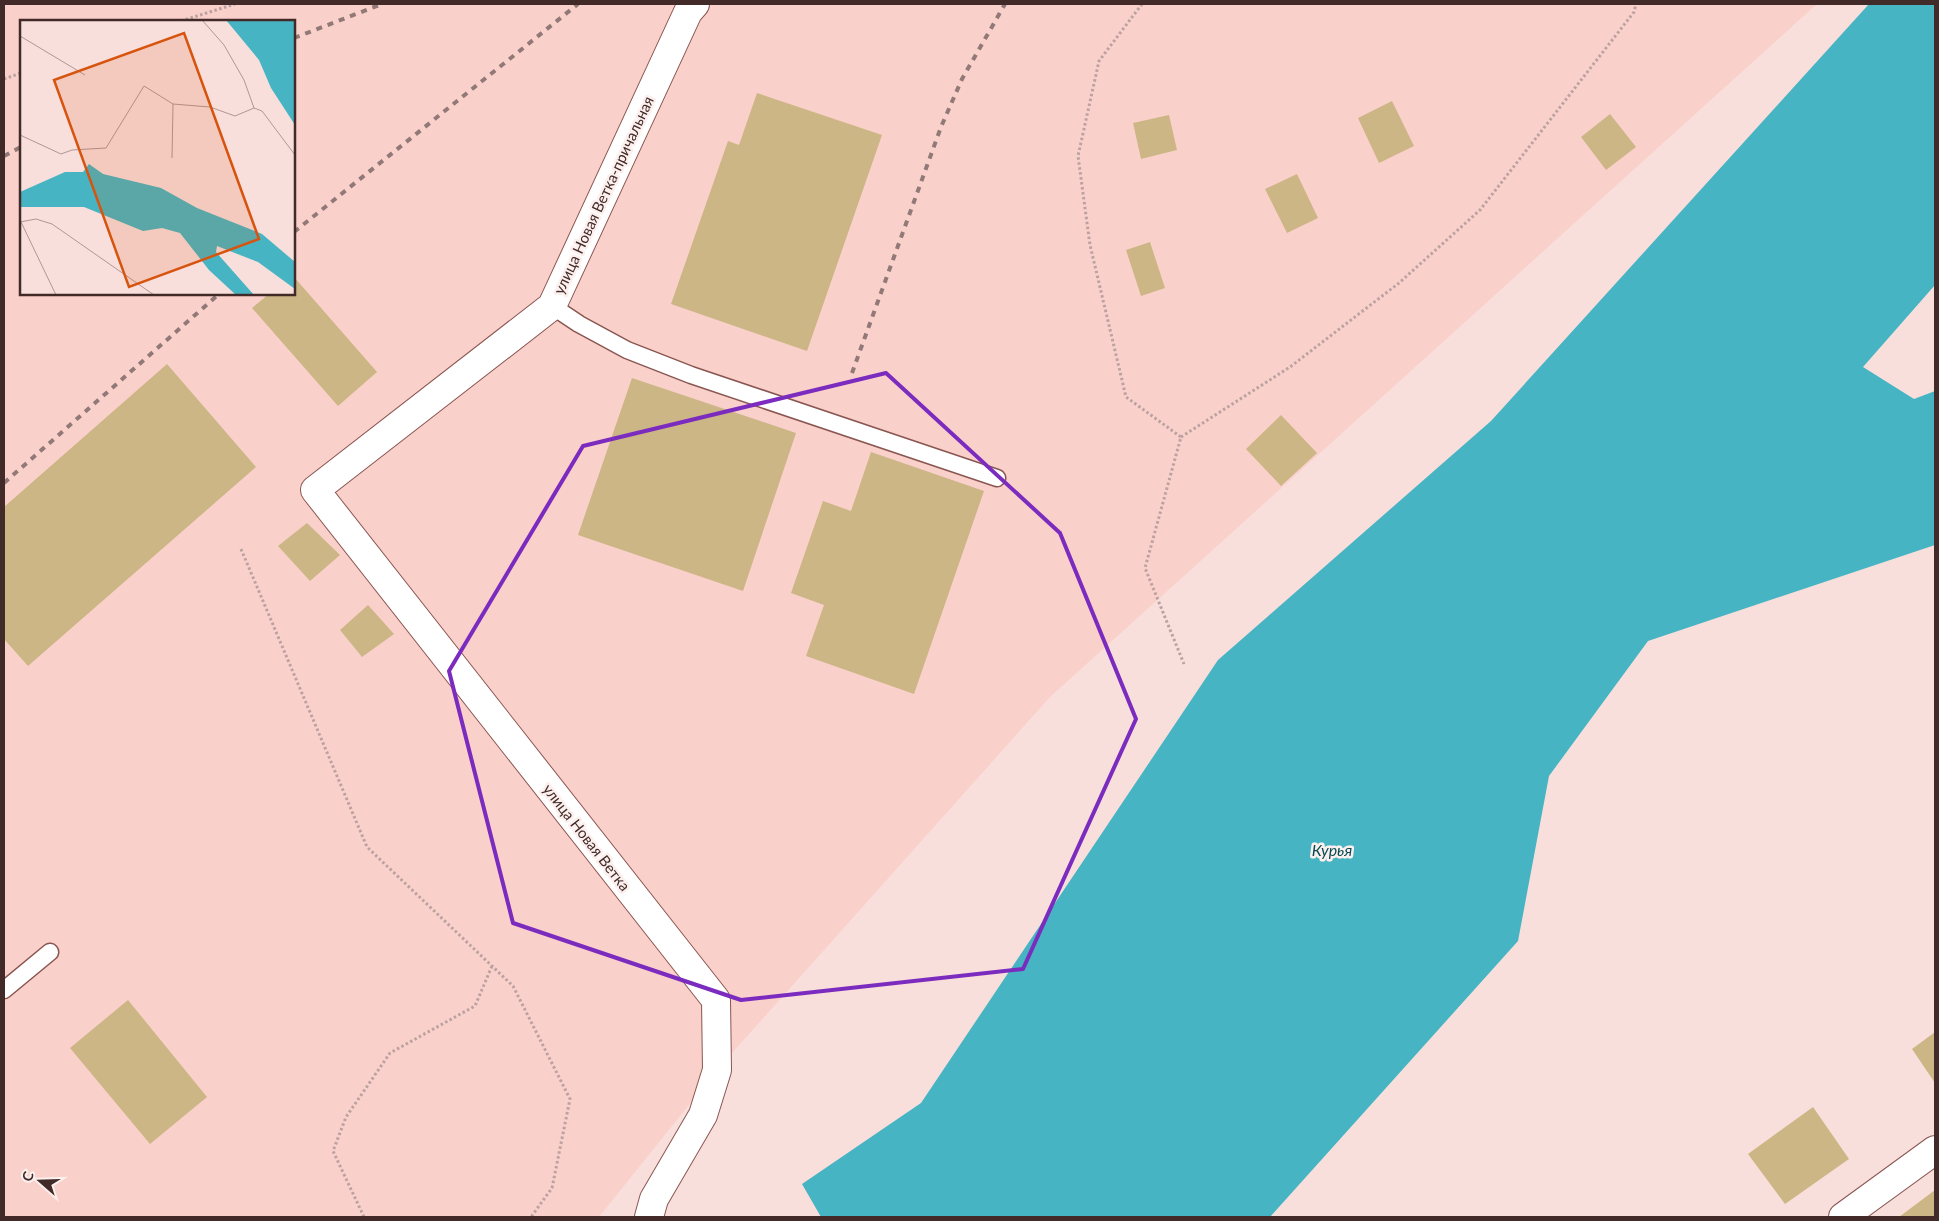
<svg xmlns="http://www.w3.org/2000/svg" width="1939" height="1221" viewBox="0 0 1939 1221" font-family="Lato,sans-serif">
	<rect width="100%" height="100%" fill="#f8dfdc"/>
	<path fill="#fad0cb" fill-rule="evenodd" d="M4 4H1817L1050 697 717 1070 599 1217H4ZM21 21H294V294H21Z"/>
	<path fill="#46b4c2" d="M1869 4H1935V285L1863 367 1914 399 1935 391V545L1648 641 1549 776 1518 941 1270 1217H821L802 1184 921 1103 1218 660 1491 421Z"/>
	<path fill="#ccb685" d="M757 93 882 135 807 351 671 304 728 141 739 145Z
		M1392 101 1414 146 1379 163 1358 118Z
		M1610 114 1636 147 1606 170 1581 137Z
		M1169 115 1177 150 1141 159 1133 123Z
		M1297 174 1318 218 1287 233 1265 189Z
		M1150 242 1165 288 1141 296 1126 250Z
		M294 277 377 372 338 406 252 308 269 294H294Z
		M167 364 256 467 28 666 4 639V507Z
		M632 378 796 433 743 591 578 535Z
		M1281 415 1317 453 1281 486 1246 449Z
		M871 452 984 491 914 694 806 656 824 605 791 593 823 501 851 511Z
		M307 523 340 555 310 581 278 546Z
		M368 605 394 634 362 657 340 630Z
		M128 1000 207 1097 150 1144 70 1048Z
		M1935 1032V1083L1912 1049Z
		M1813 1107 1849 1159 1785 1204 1748 1154Z
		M1935 1190V1217H1899Z"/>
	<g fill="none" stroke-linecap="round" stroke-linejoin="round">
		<defs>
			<path id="lane" d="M552 306 579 324 627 350 691 375 997 478
				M4 990 50 952"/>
			<path id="street" d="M649 1217 654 1199 703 1115 717 1070 716 1000 315 490 552 306 688 12 695 4
				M1843 1217 1935 1150"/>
		</defs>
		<use href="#lane" stroke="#8a5651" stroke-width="19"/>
		<use href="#street" stroke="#8a5651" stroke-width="30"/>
		<path stroke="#bba2a0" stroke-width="3" stroke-dasharray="2.5 2.5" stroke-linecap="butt" d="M1142 4 1099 61 1078 156 1090 245 1126 397 1181 437 1145 568 1184 664
			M181 21 235 4
			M4 79 21 73
			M1181 437 1290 367 1399 283 1480 210 1634 12 1636 4
			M241 549 367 847 513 986 570 1099 552 1188 531 1217
			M364 1217 333 1151 346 1117 390 1053 475 1006 492 966"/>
		<use href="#lane" stroke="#fff" stroke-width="16"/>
		<use href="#street" stroke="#fff" stroke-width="28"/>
		<path stroke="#917977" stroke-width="4" stroke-dasharray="6 6" stroke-linecap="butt" d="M294 38 382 4
			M4 156 21 147
			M294 232 578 4
			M852 373 941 127 962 79 1005 4
			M4 483 219 294"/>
	</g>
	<path fill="none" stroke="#7b2cbf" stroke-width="4" stroke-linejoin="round" d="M886 373 1060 533 1136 719 1023 969 741 1000 513 923 449 671 583 446Z"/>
	<g text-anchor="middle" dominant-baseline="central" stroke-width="5" stroke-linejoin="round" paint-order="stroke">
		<g font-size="15" fill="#412a28" stroke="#fcf0ee">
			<text transform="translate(603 195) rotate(-65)">улица Новая Ветка-причальная</text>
			<text transform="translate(587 837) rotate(52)">улица Новая Ветка</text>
		</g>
		<g font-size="16" font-style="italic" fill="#084c53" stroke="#fcf0ee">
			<text x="1332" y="849">Курья</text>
		</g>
	</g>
	<g transform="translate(20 20)">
		<rect width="275" height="275" fill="#f8dfdc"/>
		<path d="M206 0H275V105L251 68 239 40ZM69 144 83 154 141 168 177 188 242 214 275 242V269L238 242 197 226 196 232 234 275H216L189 250 160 213 142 208 123 211 64 187H0V172L45 152H63Z" fill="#46b4c2"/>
		<path fill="none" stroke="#af9794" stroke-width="1" d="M182 0 204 25 224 60 234 88M0 16 65 55M0 115 41 134 52 130 86 128 124 66 153 84 190 87 215 96 234 88 242 91 275 135M152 138 153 84M0 202 16 199 32 204 134 275M1 202 36 275"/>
		<path fill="#d7540f" fill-opacity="0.15" stroke="#d7540f" stroke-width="2.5" d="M164 13 239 219 109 267 34 60Z"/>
		<rect width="275" height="275" fill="none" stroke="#412a28" stroke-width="2.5"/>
	</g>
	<rect width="1939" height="1221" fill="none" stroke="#412a28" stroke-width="10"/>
	<g transform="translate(40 1181) rotate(290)" stroke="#fcf0ee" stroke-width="4" paint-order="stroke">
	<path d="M0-4L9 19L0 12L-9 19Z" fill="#412a28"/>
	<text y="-8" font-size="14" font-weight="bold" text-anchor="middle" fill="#412a28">С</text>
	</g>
</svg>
